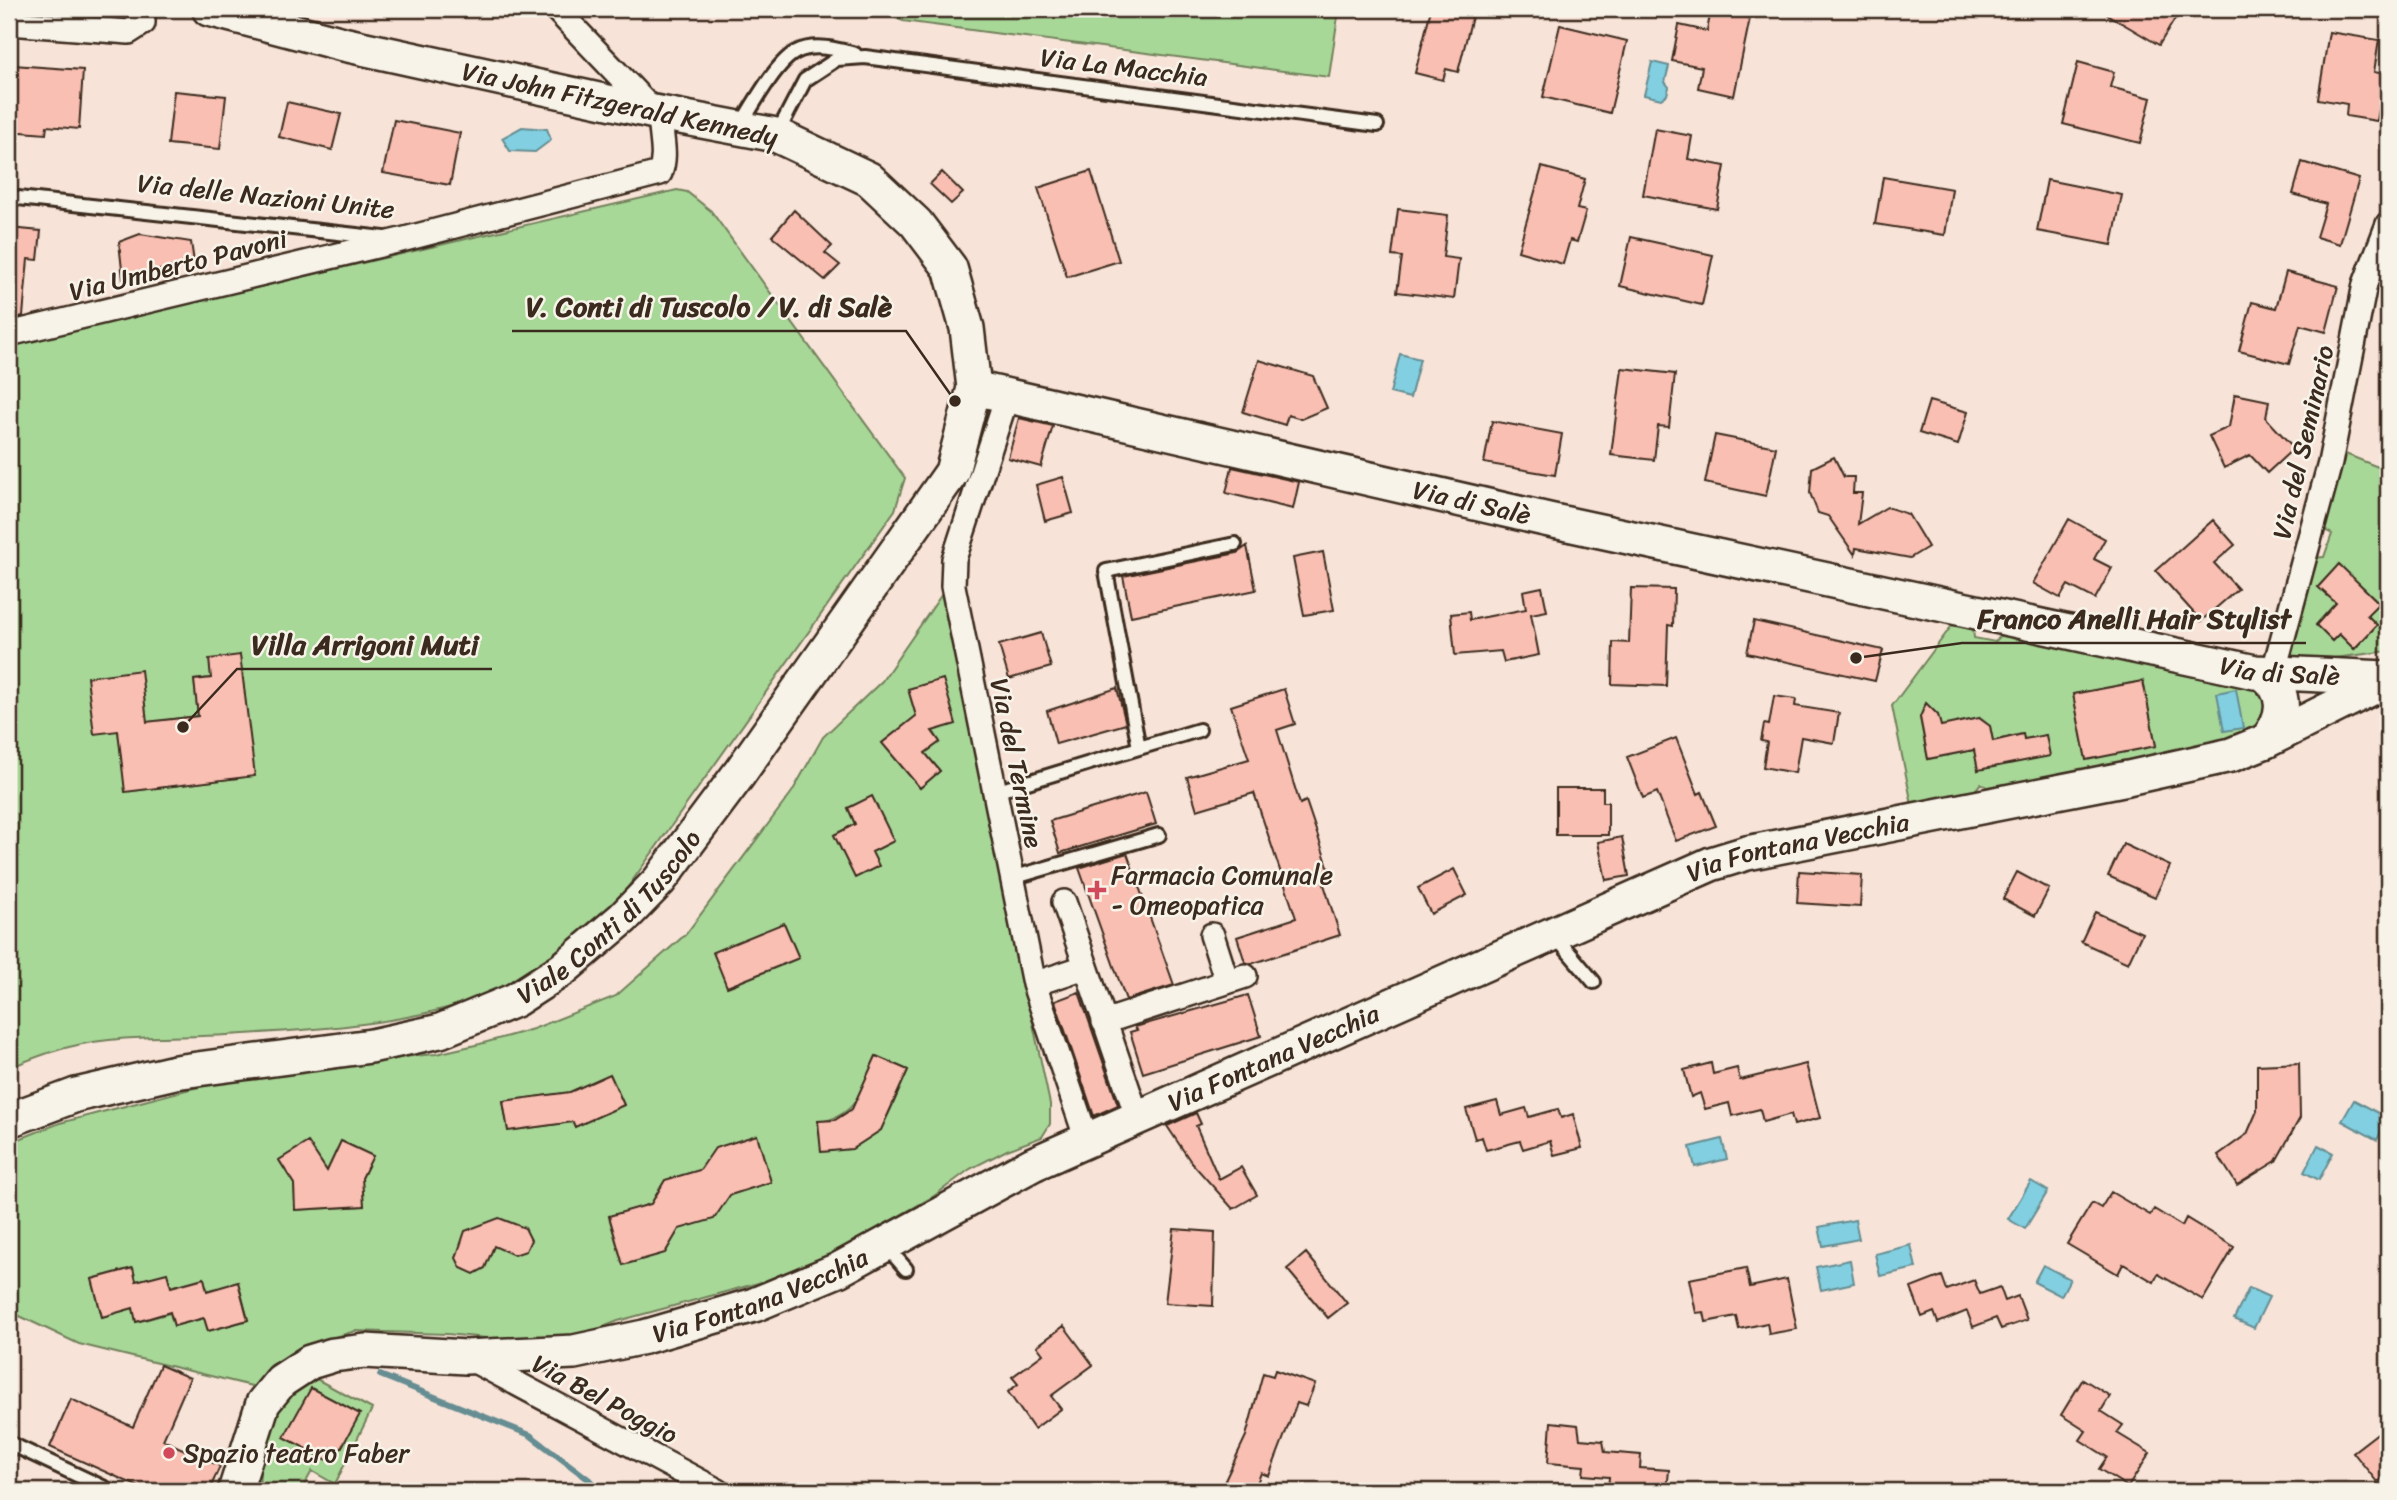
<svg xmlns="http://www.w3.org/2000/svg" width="2397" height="1500" viewBox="0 0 2397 1500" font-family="Sriracha,sans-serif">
	<rect width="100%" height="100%" fill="#f8e3d8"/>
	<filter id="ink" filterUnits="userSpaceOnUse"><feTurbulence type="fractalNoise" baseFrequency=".0143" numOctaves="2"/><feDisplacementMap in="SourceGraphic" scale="14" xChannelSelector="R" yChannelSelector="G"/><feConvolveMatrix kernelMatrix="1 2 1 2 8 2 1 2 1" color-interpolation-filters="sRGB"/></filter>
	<g filter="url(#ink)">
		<path fill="#a8d898" stroke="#72815b" stroke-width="2" fill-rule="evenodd" d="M875 9H1339L1329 77 903 21Z
			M677 190 687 192 711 211 905 478 895 510 623 894C589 933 543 974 494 993 411 1025 315 1030 227 1035 175 1038 120 1034 69 1047 48 1052 28 1060 9 1068V345ZM240 655 254 776 126 792 118 731 147 722 198 716 194 680 211 678Z
			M2343 453 2388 471V651L2288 664 2314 558 2324 557 2332 534 2323 529ZM2339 565 2379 602 2367 615 2377 625 2355 649 2339 634 2332 641 2316 625 2336 603 2318 587Z
			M942 594 1050 1104V1124L1042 1137 1007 1150 970 1169 934 1196 833 1253 762 1282 618 1321 568 1341 526 1342 447 1334 355 1331 322 1341 272 1364 256 1387 79 1344 9 1311V1143L60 1123 190 1089 298 1066 436 1054 480 1044 533 1029 616 996 686 934 792 792 823 737 882 681ZM908 689 940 742 925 753 940 771 920 788 882 743 916 716ZM872 797V852L855 877 834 835 855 824 848 808ZM713 952 799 958 728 987ZM876 1056 908 1070C885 1121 883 1146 822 1152L818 1122C858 1117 862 1088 876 1056ZM610 1074 624 1105 575 1127 561 1096ZM556 1094 560 1124 508 1131 503 1101ZM757 1135 771 1182 730 1195 679 1229 665 1253 623 1265 609 1217 651 1204 665 1180 700 1170 716 1148ZM341 1141 372 1156 361 1180 364 1206 296 1210 294 1184 279 1160 308 1142 327 1171ZM132 1268 136 1281 171 1287 203 1278 208 1291 238 1283 248 1320 208 1331 204 1318 174 1326 170 1313 137 1322 133 1308 102 1317 92 1279Z
			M1953 624 1973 628 1974 638 1995 642 2002 634 2248 683 2255 686 2267 701 2264 716 2250 734 1993 791 1981 783 1972 794 1912 805 1892 706ZM2143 681 2156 746 2086 759 2073 694ZM1930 707 1938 715 1943 738 1968 721 1974 750 1928 759 1920 718 1924 708ZM1980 718 1990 726 1995 751 2009 737 2022 734 2024 739 1978 770Z
			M309 1375 372 1409 335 1484 312 1471 301 1491H259L262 1434 268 1419Z"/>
		<path fill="#81cfe0" stroke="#658d92" stroke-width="2" d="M1652 62 1669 66 1665 82 1669 87 1667 95 1661 99 1644 95Z
			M522 127 547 129 551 140 535 152 510 151 502 138Z
			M1400 354 1420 359 1410 398 1390 393Z
			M2236 689 2243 728 2224 731 2217 693Z
			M2354 1100 2388 1118 2377 1140 2342 1121Z
			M1722 1139 1727 1159 1695 1167 1690 1147Z
			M2318 1145 2333 1153 2319 1180 2304 1172Z
			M2031 1181 2048 1191 2025 1229 2008 1219Z
			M1855 1220 1859 1239 1823 1246 1819 1227Z
			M1911 1245 1916 1268 1880 1276 1875 1254Z
			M1850 1260 1854 1283 1821 1290 1816 1267Z
			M2043 1265 2070 1279 2061 1296 2034 1282Z
			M2249 1288 2269 1297 2254 1328 2234 1319Z"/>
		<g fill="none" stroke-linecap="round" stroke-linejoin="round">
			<path stroke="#658d92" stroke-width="6" d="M380 1375 530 1435 604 1491"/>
		</g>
		<path fill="#f9bfb2" stroke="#3b2a1e" stroke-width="2" d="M1431 9H1474L1458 72 1446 69 1443 80 1415 73Z
			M2098 9H2181L2159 45Z
			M1711 10 1750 18 1734 96 1698 88 1702 67 1672 61 1679 25 1707 31Z
			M1560 25 1627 41 1610 113 1543 97Z
			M2329 32 2379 40 2374 72 2385 74 2377 121 2346 116 2347 104 2318 99Z
			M2078 62 2114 72 2110 87 2151 98 2140 143 2063 124Z
			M13 65 83 70 79 129 47 126 46 134 9 131Z
			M174 91 226 96 220 149 168 144Z
			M287 102 341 114 332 150 279 137Z
			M394 120 460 133 450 185 383 173Z
			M1655 129 1692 136 1688 159 1725 166 1717 209 1643 195Z
			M2302 162 2359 179 2340 244 2316 237 2326 204 2293 194Z
			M1542 167 1585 179 1577 209 1586 211 1577 242 1570 240 1563 264 1518 251Z
			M1091 171 1119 261 1067 277 1038 188Z
			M942 172 963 193 951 204 930 184Z
			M1883 177 1952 189 1945 235 1875 224Z
			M2047 180 2122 195 2112 245 2037 231Z
			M1398 209 1448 215 1443 257 1459 259 1454 299 1397 292 1402 257 1392 256Z
			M794 210 832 246 825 253 840 265 825 280 772 236Z
			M9 228 41 231 38 260 28 259 23 316 9 320Z
			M140 234 191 242 194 262 123 279 119 242Z
			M1631 237 1713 255 1702 305 1620 286Z
			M2286 272 2338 286 2326 332 2300 325 2289 364 2239 351 2252 302 2276 308Z
			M1259 360 1313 376 1327 408 1301 419 1288 415 1285 425 1243 412Z
			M1622 368 1675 374 1669 427 1658 426 1654 460 1611 455Z
			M2235 394 2269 401 2266 418 2294 448 2267 473 2250 455 2224 468 2209 436 2229 427Z
			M1929 401 1968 412 1958 445 1919 433Z
			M1019 418 1053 426 1041 467 1008 458Z
			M1492 421 1562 434 1555 475 1484 463Z
			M1715 435 1776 447 1766 496 1705 483Z
			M1834 457 1844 477H1854L1853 493H1862L1858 524 1887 507 1908 514 1928 547 1910 558 1856 548 1855 555 1828 516 1818 513 1810 493 1812 468Z
			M1232 467 1299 482 1293 509 1226 493Z
			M1063 477 1073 513 1045 521 1036 485Z
			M2069 519 2105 539 2094 559 2112 568 2095 599 2068 585 2060 598 2033 583Z
			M2213 520 2235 545 2214 563 2238 589 2201 621 2156 571Z
			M1247 546 1256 590 1131 616 1123 576 1237 553Z
			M1323 552 1334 610 1304 615 1293 558Z
			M2339 564 2379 603 2367 615 2377 625 2354 649 2339 634 2332 641 2316 625 2336 603 2318 587Z
			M1542 587 1547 611 1531 614 1539 655 1504 662 1501 651 1455 655 1451 614 1469 612 1470 620 1526 609 1523 591Z
			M1631 588 1674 589 1673 626 1668 625 1666 686 1612 684 1613 642 1629 643Z
			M1754 621 1883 650 1875 681 1747 653Z
			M1041 633 1051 667 1009 679 999 645Z
			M240 655 255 776 125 792 118 731 94 734 87 677 141 670 147 722 198 716 194 680 211 678 209 659Z
			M943 679 956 724 932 731 940 742 925 753 940 771 920 788 882 743 916 716 908 689Z
			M2143 681 2156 746 2086 760 2073 694Z
			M1117 688 1126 724 1056 744 1047 711Z
			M1284 689 1295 724 1277 730 1300 804 1306 801 1331 875 1322 878 1340 935 1251 964 1245 962 1237 937 1296 918 1254 793 1197 810 1187 777 1249 759 1231 706Z
			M1774 696 1796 699 1795 706 1839 713 1834 743 1801 737 1795 773 1763 767 1767 742 1761 741 1764 724 1769 725Z
			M1926 703 1938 715 1941 726 1979 718 1990 726 1993 741 2023 734 2024 739 2046 735 2050 756 1978 770 1974 750 1928 759 1920 717Z
			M1676 738 1698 794 1702 792 1716 826 1676 841 1657 792 1643 798 1627 757Z
			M1556 788H1603V802H1608V835H1556Z
			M1146 792 1156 824 1060 853 1050 821Z
			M872 796 894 841 872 852 879 866 855 878 834 835 855 824 848 808Z
			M1622 837 1629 876 1606 880 1598 842Z
			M2123 844 2170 866 2155 897 2108 876Z
			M1127 853 1174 985 1126 1000 1079 868Z
			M1454 869 1467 895 1431 914 1418 888Z
			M1799 871 1862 875 1860 907 1797 903Z
			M2017 872 2049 889 2035 916 2003 899Z
			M2095 912 2142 933 2128 963 2081 942Z
			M784 923 799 958 727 987 713 952Z
			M1079 992 1118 1105 1094 1116 1055 1001Z
			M1248 995 1261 1036 1143 1073 1130 1032 1137 1030 1135 1027Z
			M876 1056 908 1070 881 1130 852 1149 821 1152 818 1121 835 1120 852 1109Z
			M1711 1063 1713 1074 1737 1068 1740 1080 1806 1064 1820 1118 1794 1125 1791 1114 1763 1122 1760 1109 1732 1116 1729 1103 1705 1109 1700 1093 1691 1097 1684 1070Z
			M2299 1063 2300 1118 2276 1161 2237 1185 2218 1155 2247 1134 2257 1111V1065Z
			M610 1074 624 1105 575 1127 573 1122 508 1131 503 1101 570 1092Z
			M1497 1101 1501 1115 1526 1108 1529 1117 1558 1109 1561 1118 1573 1114 1582 1148 1554 1155 1550 1141 1523 1149 1520 1141 1486 1150 1482 1137 1475 1139 1466 1109Z
			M1196 1113 1201 1124 1196 1126 1219 1179 1241 1167 1257 1195 1233 1209 1191 1162 1167 1126Z
			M757 1135 771 1182 730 1195 714 1219 679 1229 665 1253 623 1265 609 1216 651 1204 665 1180 700 1170 715 1148Z
			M341 1141 373 1156 362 1178 364 1206 295 1210 294 1184 279 1160 308 1142 327 1171Z
			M2111 1192 2150 1215 2154 1209 2182 1226 2186 1218 2234 1247 2203 1300 2158 1274 2154 1282 2123 1264 2118 1274 2067 1244 2092 1203 2101 1208Z
			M499 1218 525 1228 531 1240 526 1251 514 1255 494 1246 485 1268 474 1274 461 1268 456 1258 465 1231Z
			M1174 1229 1215 1232 1213 1306 1165 1303Z
			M1306 1253 1347 1303 1328 1318 1287 1269Z
			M133 1268 136 1281 167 1273 171 1287 204 1278 207 1291 238 1282 248 1320 208 1331 204 1318 174 1326 170 1312 136 1322 133 1308 102 1317 92 1279Z
			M1746 1268 1750 1287 1787 1279 1797 1329 1769 1334 1767 1323 1739 1329 1736 1316 1706 1322 1704 1312 1696 1313 1689 1279Z
			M1942 1276 1947 1290 1974 1280 1980 1294 2000 1287 2005 1301 2018 1296 2027 1320 2001 1329 1996 1318 1973 1327 1967 1311 1938 1323 1934 1312 1922 1317 1911 1288Z
			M1064 1326 1093 1365 1051 1396 1061 1409 1034 1429 1008 1392 1018 1384 1012 1377 1043 1354 1037 1346Z
			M160 1365 190 1378 163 1440 220 1466 209 1491H148L50 1447 71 1399 133 1427Z
			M1275 1370 1315 1384 1306 1406 1297 1403 1269 1476 1261 1473 1254 1491H1220L1246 1436 1263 1373 1273 1376Z
			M2083 1379 2110 1396 2101 1411 2123 1425 2117 1433 2150 1453 2128 1487 2099 1469 2107 1457 2080 1440 2086 1431 2061 1415Z
			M311 1388 360 1414 333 1463 284 1437Z
			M1551 1422 1578 1425 1580 1439 1603 1441 1605 1452 1641 1455 1640 1468 1669 1470 1667 1491H1608L1609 1477 1583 1475 1584 1466 1548 1463Z
			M2388 1425V1474L2377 1482 2353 1452Z"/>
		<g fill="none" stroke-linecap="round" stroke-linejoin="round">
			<defs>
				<path id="lane" d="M740 126C752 107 776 62 796 52 814 43 837 49 855 54
					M777 134 805 80 837 59 865 57 1377 125
					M9 197 384 238
					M1139 748 1199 730
					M995 792 1139 748 1106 571 1235 544
					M1012 878 1159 835
					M1554 935 1594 982
					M886 1246 906 1269
					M9 1443 111 1491"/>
				<path id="street" d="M556 9 654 112
					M9 23 129 32 143 23V9
					M9 334 401 240 660 173C668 153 659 134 661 114
					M1007 396 954 559 953 586 1034 984 1087 1140
					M2273 674 2330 463 2365 284 2388 224
					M1064 902 1138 1119
					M1212 935 1227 982
					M1034 984 1085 967
					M1104 1022 1245 976
					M469 1358 718 1491"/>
				<g id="secondary">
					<path id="s1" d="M974 388 1549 520 2255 672 2386 678"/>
					<path d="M2263 673C2289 693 2285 718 2266 741"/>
					<path id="s2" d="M9 1120 76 1095 175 1072 371 1046 440 1031 515 1000 563 969 623 918 659 881 739 774 952 472 974 388 967 328 950 268 916 223 869 179 776 135 654 112 343 44 209 9"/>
					<path id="s3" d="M235 1491 263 1403 281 1381 310 1362 333 1355 365 1351 466 1357 574 1352 644 1337 754 1305 838 1270 1033 1164 1711 864 1747 853 2128 778 2231 755 2266 741 2388 680"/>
				</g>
			</defs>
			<use href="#lane" stroke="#3b2a1e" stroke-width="18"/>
			<use href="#street" stroke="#3b2a1e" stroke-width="28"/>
			<use href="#secondary" stroke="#3b2a1e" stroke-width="38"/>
			<use href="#lane" stroke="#f7f3e8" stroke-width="12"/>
			<use href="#street" stroke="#f7f3e8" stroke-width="23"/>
			<use href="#secondary" stroke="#f7f3e8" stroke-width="33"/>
		</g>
	</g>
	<g fill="#d1495b" stroke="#f7f3e8" stroke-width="2.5">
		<path d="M1093.5 879.5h7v7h7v7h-7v7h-7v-7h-7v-7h7z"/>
		<circle cx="169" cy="1453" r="7"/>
	</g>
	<g text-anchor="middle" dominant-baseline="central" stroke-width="5" stroke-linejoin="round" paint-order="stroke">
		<g font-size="26" fill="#3b2a1e" stroke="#f7f3e8">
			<text transform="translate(1124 67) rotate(7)">Via La Macchia</text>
			<text transform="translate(620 104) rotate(12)">Via John Fitzgerald Kennedy</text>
			<text transform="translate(266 196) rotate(6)">Via delle Nazioni Unite</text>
			<text transform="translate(178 265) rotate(-14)">Via Umberto Pavoni</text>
			<text transform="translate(2303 442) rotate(-77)">Via del Seminario</text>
			<text stroke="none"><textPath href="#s1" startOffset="511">Via di Salè</textPath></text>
			<text stroke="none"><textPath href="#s1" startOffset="1337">Via di Salè</textPath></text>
			<text transform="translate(1017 763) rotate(78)">Via del Termine</text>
			<text stroke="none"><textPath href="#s3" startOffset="1750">Via Fontana Vecchia</textPath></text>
			<text stroke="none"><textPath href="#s2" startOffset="649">Viale Conti di Tuscolo</textPath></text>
			<text stroke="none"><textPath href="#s3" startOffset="1183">Via Fontana Vecchia</textPath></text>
			<text stroke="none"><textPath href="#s3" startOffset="616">Via Fontana Vecchia</textPath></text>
			<text transform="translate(605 1399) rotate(28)">Via Bel Poggio</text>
		</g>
		<g font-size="26" fill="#3b2a1e" stroke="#f7f3e8" text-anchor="start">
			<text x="1111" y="875">Farmacia Comunale<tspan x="1111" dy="30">- Omeopatica</tspan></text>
			<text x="183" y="1453">Spazio teatro Faber</text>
		</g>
	</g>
	<path fill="none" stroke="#3b2a1e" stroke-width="2.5" d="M955 401L906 331H512M1856 658L1962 643H2306M183 727L237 669H492"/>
	<g fill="#3b2a1e" stroke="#f7f3e8" stroke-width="2.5">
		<circle cx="955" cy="401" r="7"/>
		<circle cx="1856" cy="658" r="7"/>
		<circle cx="183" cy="727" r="7"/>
	</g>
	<g font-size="28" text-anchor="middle" font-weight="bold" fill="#3b2a1e" stroke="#f7f3e8" stroke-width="5" stroke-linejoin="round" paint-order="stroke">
		<text x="709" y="316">V. Conti di Tuscolo / V. di Salè</text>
		<text x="2134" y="628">Franco Anelli Hair Stylist</text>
		<text x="365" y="654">Villa Arrigoni Muti</text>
	</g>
	<rect width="2397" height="1500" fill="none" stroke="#f7f3e8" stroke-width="35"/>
	<rect x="18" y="18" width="2362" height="1465" fill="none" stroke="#3b2a1e" stroke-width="2.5" filter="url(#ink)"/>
</svg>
